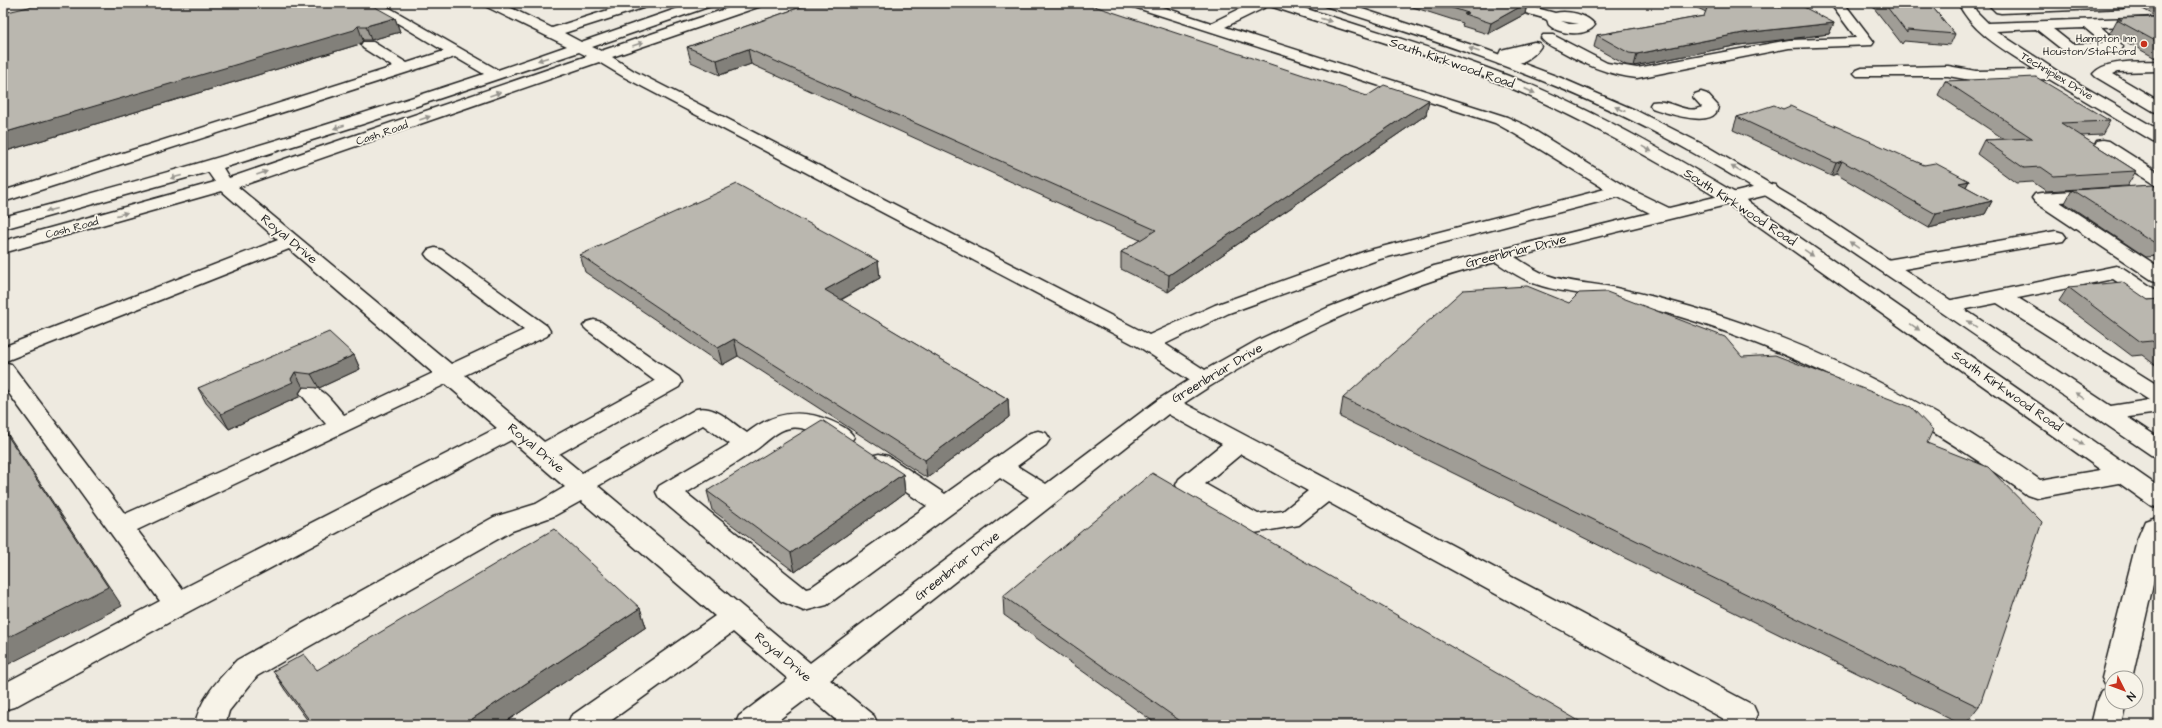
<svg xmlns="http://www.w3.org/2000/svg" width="2162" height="728" viewBox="0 0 2162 728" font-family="'Architects Daughter',sans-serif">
	<rect width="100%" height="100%" fill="#eeeae0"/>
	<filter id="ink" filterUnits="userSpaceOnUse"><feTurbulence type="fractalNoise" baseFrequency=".025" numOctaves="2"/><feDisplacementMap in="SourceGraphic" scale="8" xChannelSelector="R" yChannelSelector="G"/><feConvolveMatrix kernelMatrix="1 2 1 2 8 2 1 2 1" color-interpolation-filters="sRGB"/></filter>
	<g filter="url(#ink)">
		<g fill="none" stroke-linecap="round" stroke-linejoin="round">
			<defs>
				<path id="minor" d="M3 3H12L3 8Z
					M364 3H381L498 70 567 46 485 6 483 3H501L552 28 630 3H651L649 6 564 33 581 42 693 3H713L711 6 592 47 601 51 743 3H763L761 6 612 57 634 71 1149 335 1215 305 1366 251 1605 189 1515 134 1495 123 1131 6 1129 3H1150L1211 23 1252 3H1270L1268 6 1225 27 1507 117 1527 126 1626 187 1669 208 1769 184 1775 185 1778 189 1775 193 1515 257C1526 264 1536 271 1547 275 1569 283 1593 283 1616 288 1649 295 1682 304 1715 314 1833 352 1939 409 2040 480L2124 466 2133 468 2136 474 2133 480 2124 482 2036 498 2027 495C1926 422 1819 362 1700 323 1669 313 1638 305 1607 298 1582 293 1556 292 1533 283 1520 278 1508 270 1496 262 1385 290 1279 340 1184 403L1753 705 1757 714 1752 725H1721L1724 719 1328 502 1299 525 1254 533 1245 531 1179 491 1176 485 1179 479 1222 444 1168 414 830 680 874 716 878 725H842L809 697 772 725H735L739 716 788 679 733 632 605 725H567L571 716 715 616 581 501 554 516 512 531 257 676 229 711 225 725H195C200 698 219 679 237 660L494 517 536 504 565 487 511 440 188 612 14 707 3 710V684L160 601 3 385V362L11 364 125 514 326 424 300 393 303 388C322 383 332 402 344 415L433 373 289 249 3 362V347L278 240 222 191 3 253V241L215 182 208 172 3 229V217C165 175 325 127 484 74L455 57 3 202V191L393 67 363 48 361 45 363 42H373L407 63 444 51ZM579 52 587 56 229 178 223 168 363 124ZM599 62 624 77 1141 348 1189 380 1159 399 1046 484 1017 466 1046 445 1050 439 1046 433 1038 431 1030 433 945 494 888 456 879 454 870 456 867 462 870 468 927 506 810 588 806 589 686 493C708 479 732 466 754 451 765 444 776 430 790 428 813 424 829 448 850 443L854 437C849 429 840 425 831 421 800 408 773 412 747 433 732 423 715 404 696 409L582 473 559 454 679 387 682 382 679 377 601 322 594 320 587 322 583 326 587 330 655 381 544 442 465 375 547 336 550 331 547 326 442 250 435 248 428 250 425 254 428 258 524 330 451 364 238 187ZM1618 197 1650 213 1434 266 1327 308 1258 340 1205 370 1165 344 1229 313 1380 259ZM446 384 497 428 182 589 137 530ZM703 425 730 444 659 486 656 492 659 498 781 601 804 611 827 605 1000 478 1029 497 810 663 598 486ZM1241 454 1308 491 1283 511 1258 514 1205 484Z
					M1496 3H1518L1555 13C1567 10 1587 14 1595 25 1587 37 1559 35 1549 25 1548 24 1548 21 1547 20 1544 17 1505 8 1498 6ZM1561 21 1579 24H1569Z
					M1830 3H1844L1874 42 1872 45 1789 48 1637 78C1608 75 1584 64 1559 50 1553 47 1545 44 1541 38L1543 35H1553L1607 63 1637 68 1789 40 1856 38Z
					M1958 3H1972L1976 11 1988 23 2159 17V25L2101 27 2123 47 2121 50 2116 51 2069 52 2064 51 2036 29 1996 31 2057 71 2159 130V142L2153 141 2049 79 1976 81 1948 76H1857L1854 73 1857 70 1862 68 1948 66 1976 71 2035 70C2007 51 1974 35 1958 3ZM2085 28 2103 43 2072 44 2053 29Z
					M1987 3H2002L2004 5 2130 4 2123 8 2001 13 1996 12Z
					M1534 42 1539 43 1541 46C1532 60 1515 68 1498 64L1496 61 1501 50Z
					M2159 61V71L2117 72 2113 74 2159 101V113L2153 111 2096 77 2093 74C2104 59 2142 62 2159 61Z
					M1701 92 1707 94 1718 106C1717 131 1664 112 1652 108L1650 105 1652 102C1669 98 1686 116 1702 107L1693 97 1695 94Z
					M2103 140 2109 141 2159 173V196L2060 202 2159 267V282L2152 280 2035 202 2032 198 2035 194 2041 193 2157 186 2097 149 2095 145 2097 141Z
					M2056 231 2063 233 2066 237 2063 241 1887 272 1880 270 1877 266 1880 262 1887 260Z
					M2116 266 2123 268 2159 292V307L2152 305 2113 279 2018 298 2159 386V413L2106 420 2098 418 2094 413 2098 408 2149 400 1997 303 1947 313 1940 311 1937 307 1940 303 1947 301Z
					M2159 516V558L2132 678H2112V702H2126L2121 725H2091L2097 700 2101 691 2111 688 2107 687 2102 678 2137 540 2145 521Z"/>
				<path id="major" d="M1268 3H1289C1355 25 1422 44 1487 68 1575 99 1657 147 1737 194L2159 487V508L2150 505 1725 202C1645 154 1564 108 1477 74 1410 49 1339 29 1270 6Z
					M1323 3H1344L1487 50 1561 78 1635 110 1708 147 1814 210 2159 438V457L2151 455C2072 401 1993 348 1915 294 1832 238 1750 182 1662 136 1555 79 1440 42 1325 6Z"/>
			</defs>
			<use href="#minor" stroke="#1c1c1c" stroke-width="3"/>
			<use href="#major" stroke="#1c1c1c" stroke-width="3"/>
			<use href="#minor" fill="#f7f3e8" fill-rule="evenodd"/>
			<use href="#major" fill="#f7f3e8" fill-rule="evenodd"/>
		</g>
		<path fill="#a09d96" stroke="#1c1c1c" d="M812 3 1367 96 1429 100 1426 115 1168 292 1121 269V252L1140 240 751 64 720 75 691 62 687 47Z
			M1400 3H1547L1538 7 1527 4 1525 14 1488 34 1462 26 1463 23Z
			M1687 3H1768L1777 7 1834 23 1829 34 1739 45 1634 66 1626 65 1594 47 1597 35 1704 16 1706 12Z
			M1870 3H1929L1955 34 1950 45 1904 41 1902 44Z
			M2131 3H2159V16H2156Z
			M3 13 395 18 400 32 371 40H363L360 44 3 152Z
			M2159 17V60L2110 33 2118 18Z
			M1945 81 2110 121 2102 135 2081 136 2136 171 2127 186 2046 191 2033 182 2016 183 1977 154 1984 140 2004 139 1938 95Z
			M1783 109 1924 165 1969 181 1966 187 1992 201 1985 214 1929 228 1836 174 1831 176 1733 130 1737 117Z
			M2159 189V256L2146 257 2065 203 2072 190Z
			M580 255 878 261 880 278 841 300 1008 399 1009 417 927 478 738 356 722 365 585 272Z
			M2068 287 2148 300 2159 299V367H2158L2142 355 2132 356 2059 301Z
			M1569 303 1927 443 1979 707 1965 725H1962L1340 417 1343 398Z
			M354 355 360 369 319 388 303 387 299 393 301 396 229 429 206 403 198 388Z
			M903 474 905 493 795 572 712 510 707 491Z
			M1003 596 1586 725H1158L1004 615Z
			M640 608 646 627 501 725H311L285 690 273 671 317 670Z"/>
		<path fill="#82807a" stroke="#1c1c1c" d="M1527 3 1525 14 1488 34 1491 23Z
			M1539 3H1547L1538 7Z
			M395 18 400 32 371 40 366 26Z
			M1834 23 1829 34 1739 45 1634 66 1637 54 1743 33Z
			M358 26 363 40 360 44 3 152V133Z
			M748 49 751 64 720 75 717 60Z
			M1429 100 1426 115 1168 292 1169 275Z
			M1842 161 1836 174 1831 176 1836 163Z
			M1969 181 1962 194 1959 183Z
			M1992 201 1985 214 1929 228 1936 214Z
			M878 261 880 278 827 307 825 290Z
			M734 339 738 356 722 365 718 348Z
			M354 355 360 369 319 388 311 374Z
			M295 372 303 387 299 393 301 396 229 429 221 414 291 379Z
			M1008 399 1009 417 927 478 925 460Z
			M3 427 122 606 3 667Z
			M903 474 905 493 795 572 791 553Z
			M640 608 646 627 501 725H463Z"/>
		<path fill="#bab7af" stroke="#1c1c1c" d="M46 3H368L395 18 366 26H358L354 30 3 133V13Z
			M812 3H1085L1367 96 1384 85 1429 100 1169 275 1121 252 1156 230 748 49 717 60 687 47Z
			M1437 3H1527L1491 23 1464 14 1468 13Z
			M1709 3H1768L1777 7 1798 4 1834 23 1743 33 1637 54 1629 53 1597 35 1704 16Z
			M1884 3H1929L1955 34 1907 30V33Z
			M2159 17V43L2117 20H2122L2118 18Z
			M2036 77 2110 121 2061 123 2136 171 2054 176 2041 167 2024 168 1984 140 2032 138 1945 81Z
			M1774 105 1783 109 1790 106 1924 165 1935 163 1969 181 1959 183 1992 201 1936 214 1842 161 1836 163 1737 117Z
			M737 184 878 261 825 290 1008 399 925 460 734 339 718 348 580 255Z
			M2153 185 2159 189V243H2155L2072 190Z
			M2122 282 2148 300 2159 299V346L2152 341 2141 342 2068 287Z
			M1527 286 1569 303 1579 293 1607 292 1725 337 1742 357 1775 355 1911 407 1933 430 1927 443 1988 467 2042 522 1979 707 1343 398 1463 290Z
			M329 332 354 355 311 374 295 372 291 379 293 382 221 414 198 388Z
			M822 420 903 474 791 553 707 491Z
			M3 429 108 587 3 640Z
			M1152 473 1586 725H1186L1003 596Z
			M554 529 640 608 463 725H313L273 671 304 654 317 670Z"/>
		<defs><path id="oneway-solid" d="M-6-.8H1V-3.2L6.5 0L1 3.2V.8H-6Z"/></defs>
		<g fill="#94928c">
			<use href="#oneway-solid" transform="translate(1326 20) rotate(18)"/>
			<use href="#oneway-solid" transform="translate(638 44) rotate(-19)"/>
			<use href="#oneway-solid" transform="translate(1474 50) rotate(-160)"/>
			<use href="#oneway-solid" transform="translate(543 59) rotate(162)"/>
			<use href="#oneway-solid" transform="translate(1530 91) rotate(25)"/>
			<use href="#oneway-solid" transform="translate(495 94) rotate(-19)"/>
			<use href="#oneway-solid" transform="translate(1620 109) rotate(-156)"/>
			<use href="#oneway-solid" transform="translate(425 118) rotate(-19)"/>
			<use href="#oneway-solid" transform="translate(339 127) rotate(162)"/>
			<use href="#oneway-solid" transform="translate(1647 149) rotate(29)"/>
			<use href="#oneway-solid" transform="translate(1736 169) rotate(-150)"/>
			<use href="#oneway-solid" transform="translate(262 173) rotate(-19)"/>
			<use href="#oneway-solid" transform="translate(176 177) rotate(165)"/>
			<use href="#oneway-solid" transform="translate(51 210) rotate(165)"/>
			<use href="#oneway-solid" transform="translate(122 214) rotate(-15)"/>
			<use href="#oneway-solid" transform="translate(1854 245) rotate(-146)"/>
			<use href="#oneway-solid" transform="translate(1809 253) rotate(35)"/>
			<use href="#oneway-solid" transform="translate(1972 324) rotate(-146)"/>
			<use href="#oneway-solid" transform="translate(1915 327) rotate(35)"/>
			<use href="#oneway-solid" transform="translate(2080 396) rotate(-146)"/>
			<use href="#oneway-solid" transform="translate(2079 442) rotate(35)"/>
		</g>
	</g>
	<circle fill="#c8321e" stroke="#f7f3e8" stroke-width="1.5" cx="2144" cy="44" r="4"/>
	<g text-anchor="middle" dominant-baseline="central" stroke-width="3.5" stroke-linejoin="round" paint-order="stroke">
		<g font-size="11" fill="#1c1c1c" stroke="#f7f3e8" text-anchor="end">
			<text x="2136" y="38">Hampton Inn<tspan x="2136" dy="13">Houston/Stafford</tspan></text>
		</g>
		<g font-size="11" fill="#1c1c1c" stroke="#f7f3e8">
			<text transform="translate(2057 76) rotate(31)">Techniplex Drive</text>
			<text transform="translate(382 133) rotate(-19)">Cash Road</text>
			<text transform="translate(72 228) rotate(-15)">Cash Road</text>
		</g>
		<g font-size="13" fill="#1c1c1c" stroke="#f7f3e8">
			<text transform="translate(1452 63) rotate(19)">South Kirkwood Road</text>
			<text transform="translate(1740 207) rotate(33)">South Kirkwood Road</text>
			<text transform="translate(289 239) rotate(40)">Royal Drive</text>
			<text transform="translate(1516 251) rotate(-14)">Greenbriar Drive</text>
			<text transform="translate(1217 373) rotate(-31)">Greenbriar Drive</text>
			<text transform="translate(2007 391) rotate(35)">South Kirkwood Road</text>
			<text transform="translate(536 448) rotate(40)">Royal Drive</text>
			<text transform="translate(957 566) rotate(-38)">Greenbriar Drive</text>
			<text transform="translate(783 657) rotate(40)">Royal Drive</text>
		</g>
	</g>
	<rect width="2162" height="728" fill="none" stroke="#f7f3e8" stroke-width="16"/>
	<rect x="8" y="8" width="2146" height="712" fill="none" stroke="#1c1c1c" stroke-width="1.5" filter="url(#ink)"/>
	<g transform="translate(2124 690) rotate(132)"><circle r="19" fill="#f7f3e8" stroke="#9f9d96"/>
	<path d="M0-3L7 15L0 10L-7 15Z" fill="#c8321e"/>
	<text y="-6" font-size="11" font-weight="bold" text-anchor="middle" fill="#1c1c1c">N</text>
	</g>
</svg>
